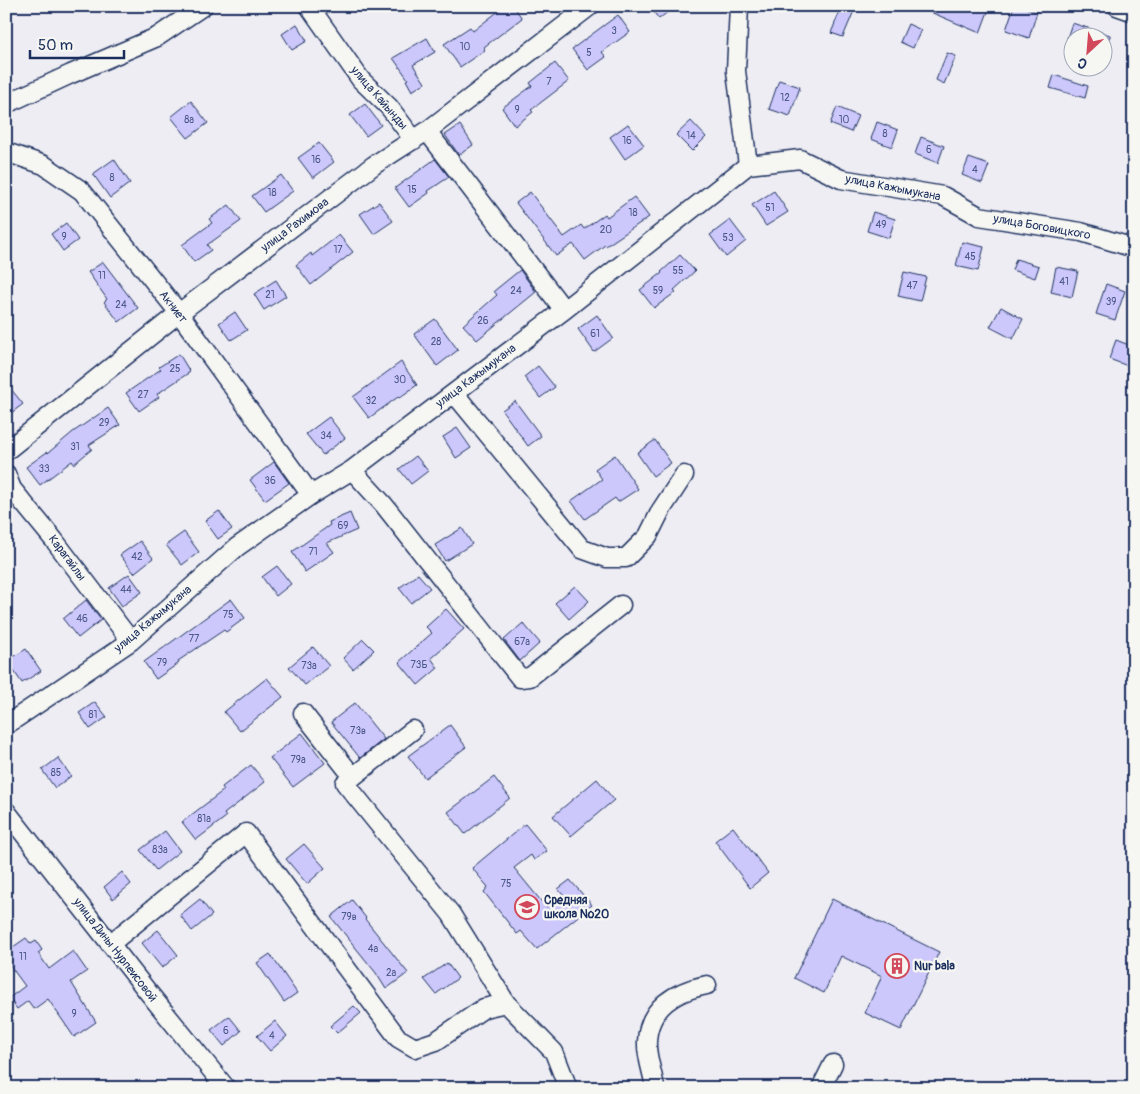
<svg xmlns="http://www.w3.org/2000/svg" width="1140" height="1094" viewBox="0 0 1140 1094" font-family="Pangolin,sans-serif">
	<rect width="100%" height="100%" fill="#eeedf4"/>
	<filter id="ink" filterUnits="userSpaceOnUse"><feTurbulence type="fractalNoise" baseFrequency=".02" numOctaves="2"/><feDisplacementMap in="SourceGraphic" scale="10" xChannelSelector="R" yChannelSelector="G"/><feConvolveMatrix kernelMatrix="1 2 1 2 8 2 1 2 1" color-interpolation-filters="sRGB"/></filter>
	<g filter="url(#ink)">
		<path fill="#cdc8fb" stroke="#1b2f5e" d="M505 6H513L522 18 484 47 485 50 460 67 444 44 470 27 473 31Z
			M649 6H675L659 19Z
			M842 6H856L843 37 831 33Z
			M916 6H990L980 33Z
			M1014 6H1020L1037 12 1029 38 1006 30Z
			M618 15 630 32 602 52 606 57 588 70 572 49Z
			M1072 23 1110 35V38H1067Z
			M297 24 307 41 292 50 282 34Z
			M908 24 921 30 913 48 900 42Z
			M427 38 435 52 413 65 425 83 412 91 406 80 408 79 393 58Z
			M947 53 956 56 944 84 936 80Z
			M555 63 569 81 531 110 533 112 515 126 502 108 532 86 530 83Z
			M1054 75 1088 86 1085 98 1050 88Z
			M779 80 800 87 790 116 769 109Z
			M191 101 208 123 188 138 171 117Z
			M365 104 381 125 366 136 350 115Z
			M837 107 858 116 851 132 830 124Z
			M691 121 706 137 692 151 676 135Z
			M877 122 898 130 892 147 871 139Z
			M628 124 644 145 625 159 610 137Z
			M460 125 473 145 459 155 445 135Z
			M921 137 944 146 938 163 915 154Z
			M319 143 334 162 313 178 298 158Z
			M969 158 989 165 982 183 962 175Z
			M114 159 130 183 110 198 93 174Z
			M435 159 449 177 428 191 429 193 409 207 395 188Z
			M281 175 293 191 264 212 252 196Z
			M774 191 788 212 766 226 752 205Z
			M530 192 564 237 581 225 584 229 605 214 607 217 634 197 649 217 606 246 605 245 585 260 573 244 556 256 516 203Z
			M379 202 393 221 374 234 360 214Z
			M229 205 241 221 207 245 211 250 194 262 182 245 212 223 209 219Z
			M873 212 895 219 889 238 867 231Z
			M730 220 746 241 726 257 710 235Z
			M66 223 78 240 63 251 51 234Z
			M339 235 353 252 311 285 296 265 311 253 312 256Z
			M962 242 984 247 978 271 956 266Z
			M680 255 695 271 674 290 676 292 654 308 640 290 662 273 661 272Z
			M1016 259 1039 266 1035 278 1012 270Z
			M103 262 138 308 119 322 104 302 107 299 88 272Z
			M1056 267 1078 271 1072 297 1051 292Z
			M520 270 536 292 477 340 463 325 497 295 494 291Z
			M904 272 926 277 920 301 898 296Z
			M276 280 286 296 264 310 254 294Z
			M1106 284 1125 291 1115 320 1096 314Z
			M1001 307 1023 319 1013 339 990 327Z
			M235 312 247 330 231 340 219 323Z
			M597 315 613 338 594 352 578 329Z
			M435 319 458 350 437 366 414 334Z
			M1116 340 1134 347V352L1128 366 1109 359Z
			M179 354 190 372 157 394 159 397 139 411 126 393 161 369 159 367Z
			M401 362 417 385 399 398 398 397 369 418 353 397Z
			M538 366 555 387 540 398 524 377Z
			M6 383 23 404 6 417Z
			M515 401 541 436 528 446 502 410Z
			M108 408 120 425 89 445 92 449 74 464 72 461 40 485 26 467 47 452 48 453 73 432Z
			M329 417 345 438 323 455 306 434Z
			M457 428 471 448 456 458 443 437Z
			M655 440 671 463 653 476 637 453Z
			M615 455 638 489 618 502 615 498 585 519 571 501 602 479 595 469Z
			M416 456 428 471 411 484 399 469Z
			M274 462 289 483 265 500 250 480Z
			M219 511 232 529 218 539 205 521Z
			M350 513 357 530 327 543 334 552 305 572 292 552 330 525 329 522Z
			M462 528 472 544 445 561 435 545Z
			M184 532 199 552 182 565 166 545Z
			M140 541 153 558 134 573 120 555Z
			M277 566 291 584 276 596 262 577Z
			M129 574 142 592 122 606 109 588Z
			M418 574 430 588 411 603 399 588Z
			M575 586 589 601 569 619 555 603Z
			M231 599 245 618 226 632 224 630 178 661 179 663 156 679 144 662Z
			M86 600 101 620 78 638 63 619Z
			M446 609 464 629 431 658 438 668 418 685 399 662 432 633 426 627Z
			M523 623 540 643 520 661 504 640Z
			M363 639 374 650 353 669 343 658Z
			M313 647 329 666 305 685 289 667Z
			M26 649 41 671 22 683 7 661Z
			M267 678 283 697 240 731 224 712Z
			M95 702 107 717 90 729 79 713Z
			M355 703 384 739 360 758 331 722Z
			M450 725 466 747 425 778 408 756Z
			M302 733 325 763 293 787 270 758Z
			M58 758 71 776 55 788 42 770Z
			M251 765 265 782 224 814 226 817 196 840 182 822 224 790 222 787Z
			M494 777 510 798 465 834 448 812Z
			M597 779 614 800 571 836 553 816Z
			M525 824 547 851 534 860 531 855 514 868 546 907 563 895 558 889 570 880 592 905 537 949 521 931 517 934 484 892 488 887 472 868Z
			M733 827 768 873 750 888 715 841Z
			M165 831 180 851 156 870 140 850Z
			M304 844 325 868 307 884 286 859Z
			M122 872 131 884 113 899 104 887Z
			M200 899 212 915 192 931 180 915Z
			M832 899 939 952 901 1030 865 1013 882 976 841 956 824 993 794 978Z
			M352 900 366 918 365 919 408 973 386 989 376 973 331 917Z
			M158 930 178 955 162 968 142 943Z
			M26 938 31 944 36 941 42 950 38 953 49 969 73 951 87 971 71 982 96 1022 74 1037 48 999 34 1009 28 1001 17 1009 9 998 25 986 6 960V952Z
			M270 954 297 993 284 1002 257 963Z
			M447 963 458 978 436 994 424 979Z
			M354 1006 361 1013 337 1033 330 1026Z
			M229 1016 241 1031 224 1046 211 1030Z
			M275 1021 287 1036 270 1051 257 1036Z"/>
		<g fill="none" stroke-linecap="round" stroke-linejoin="round">
			<defs>
				<path id="minor" d="M309 6 361 80 389 107 414 140
					M739 6 736 71 748 165
					M1117 6 1134 12
					M6 104 71 74 157 37 203 6
					M427 131 564 310
					M6 152 44 165 82 191 179 313 311 495
					M454 393 582 549 607 558H626L648 536 661 510 684 475
					M6 451 179 313 374 165 427 131 590 6
					M352 470 384 505 520 678 530 677 621 605
					M6 474 12 489 54 540 131 641
					M303 713 353 777
					M6 725 131 641 237 547 311 495 352 470 564 310 748 165 800 159 841 179 943 196 979 216 1081 232 1134 248
					M413 730 345 783 451 914 506 1003 554 1052 568 1088
					M6 811 148 992 226 1088
					M110 944 246 833 398 1038 415 1048 436 1041 484 1008 506 1003
					M655 1088C653 1073 646 1056 647 1042 648 1007 676 991 707 985
					M821 1088 833 1064"/>
			</defs>
			<use href="#minor" stroke="#1b2f5e" stroke-width="21"/>
			<use href="#minor" stroke="#f6f6f2" stroke-width="18"/>
		</g>
	</g>
	<defs>
		<symbol id="school-ring" viewBox="-11 -11 22 22"><circle r="9.5" fill="#f6f6f2" stroke="#d1495b" stroke-width="1.5"/><path d="M0-5L7-2L0 1L-7-2ZM-4 1L0 2.5L4 1V4Q0 6-4 4Z" fill="#d1495b"/></symbol>
		<symbol id="building-ring" viewBox="-11 -11 22 22"><circle r="9.5" fill="#f6f6f2" stroke="#d1495b" stroke-width="1.5"/><path d="M-4-6H4V6H1V3H-1V6H-4ZM-2.5-4.3h1.7v1.8h-1.7ZM.8-4.3h1.7v1.8H.8ZM-2.5-1h1.7V.8h-1.7ZM.8-1h1.7V.8H.8Z" fill="#d1495b"/></symbol>
	</defs>
	<g fill-rule="evenodd">
		<use href="#school-ring" x="513" y="893" width="28" height="28"/>
		<use href="#building-ring" x="883" y="952" width="28" height="28"/>
	</g>
	<g text-anchor="middle" dominant-baseline="central" stroke-width="4.5" stroke-linejoin="round" paint-order="stroke">
		<g font-size="10" fill="#485585">
			<text x="614" y="31">3</text>
			<text x="465" y="47">10</text>
			<text x="589" y="53">5</text>
			<text x="549" y="82">7</text>
			<text x="785" y="98">12</text>
			<text x="517" y="110">9</text>
			<text x="189" y="120">8а</text>
			<text x="844" y="120">10</text>
			<text x="885" y="134">8</text>
			<text x="691" y="136">14</text>
			<text x="627" y="141">16</text>
			<text x="929" y="150">6</text>
			<text x="316" y="160">16</text>
			<text x="975" y="170">4</text>
			<text x="112" y="178">8</text>
			<text x="412" y="190">15</text>
			<text x="272" y="193">18</text>
			<text x="770" y="208">51</text>
			<text x="633" y="213">18</text>
			<text x="881" y="225">49</text>
			<text x="606" y="230">20</text>
			<text x="64" y="237">9</text>
			<text x="728" y="238">53</text>
			<text x="338" y="250">17</text>
			<text x="970" y="257">45</text>
			<text x="678" y="271">55</text>
			<text x="102" y="276">11</text>
			<text x="1064" y="282">41</text>
			<text x="912" y="286">47</text>
			<text x="516" y="291">24</text>
			<text x="658" y="291">59</text>
			<text x="270" y="295">21</text>
			<text x="1111" y="302">39</text>
			<text x="121" y="305">24</text>
			<text x="483" y="321">26</text>
			<text x="595" y="334">61</text>
			<text x="436" y="342">28</text>
			<text x="175" y="369">25</text>
			<text x="400" y="380">30</text>
			<text x="143" y="395">27</text>
			<text x="371" y="401">32</text>
			<text x="104" y="423">29</text>
			<text x="326" y="436">34</text>
			<text x="75" y="447">31</text>
			<text x="44" y="469">33</text>
			<text x="270" y="481">36</text>
			<text x="343" y="526">69</text>
			<text x="313" y="552">71</text>
			<text x="137" y="557">42</text>
			<text x="126" y="590">44</text>
			<text x="228" y="615">75</text>
			<text x="82" y="619">46</text>
			<text x="194" y="639">77</text>
			<text x="522" y="642">67а</text>
			<text x="162" y="663">79</text>
			<text x="419" y="665">73Б</text>
			<text x="309" y="666">73а</text>
			<text x="93" y="715">81</text>
			<text x="358" y="731">73в</text>
			<text x="298" y="760">79а</text>
			<text x="56" y="773">85</text>
			<text x="204" y="819">81а</text>
			<text x="160" y="850">83а</text>
			<text x="506" y="884">75</text>
			<text x="349" y="917">79в</text>
			<text x="373" y="949">4а</text>
			<text x="23" y="957">11</text>
			<text x="391" y="973">2а</text>
			<text x="74" y="1014">9</text>
			<text x="226" y="1031">6</text>
			<text x="272" y="1036">4</text>
		</g>
		<g font-size="12" fill="#1b2f5e" stroke="#f6f6f2">
			<text transform="translate(379 98) rotate(49)">улица Кайынды</text>
			<text transform="translate(893 188) rotate(11)">улица Кажымукана</text>
			<text transform="translate(295 225) rotate(-37)">улица Рахимова</text>
			<text transform="translate(1042 227) rotate(10)">улица Боговицкого</text>
			<text transform="translate(173 307) rotate(52)">Акниет</text>
			<text transform="translate(476 376) rotate(-37)">улица Кажымукана</text>
			<text transform="translate(67 558) rotate(53)">Карагайлы</text>
			<text transform="translate(153 619) rotate(-40)">улица Кажымукана</text>
			<text transform="translate(115 950) rotate(52)">улица Дины Нурпеисовой</text>
		</g>
		<g font-size="12" font-weight="bold" fill="#1b2f5e" stroke="#f6f6f2" text-anchor="start">
			<text x="544" y="900">Средняя<tspan x="544" dy="14">школа №20</tspan></text>
			<text x="914" y="966">Nur bala</text>
		</g>
	</g>
	<rect width="1140" height="1094" fill="none" stroke="#f6f6f2" stroke-width="25"/>
	<rect x="12" y="12" width="1115" height="1069" fill="none" stroke="#1b2f5e" stroke-width="2" filter="url(#ink)"/>
	<g transform="translate(1088 52) rotate(206)"><circle r="24" fill="#f6f6f2" stroke="#9ea6b7"/>
	<path d="M0-4L9 19L0 12L-9 19Z" fill="#d1495b"/>
	<text y="-8" font-size="14" font-weight="bold" text-anchor="middle" fill="#1b2f5e">С</text>
	</g>
	<path d="M30 50v8h94v-8" fill="none" stroke="#1b2f5e" stroke-width="2.5"/>
	<text x="38" y="50" font-size="15" fill="#1b2f5e" stroke="#f6f6f2" stroke-width="4" paint-order="stroke">50 m</text>
</svg>
